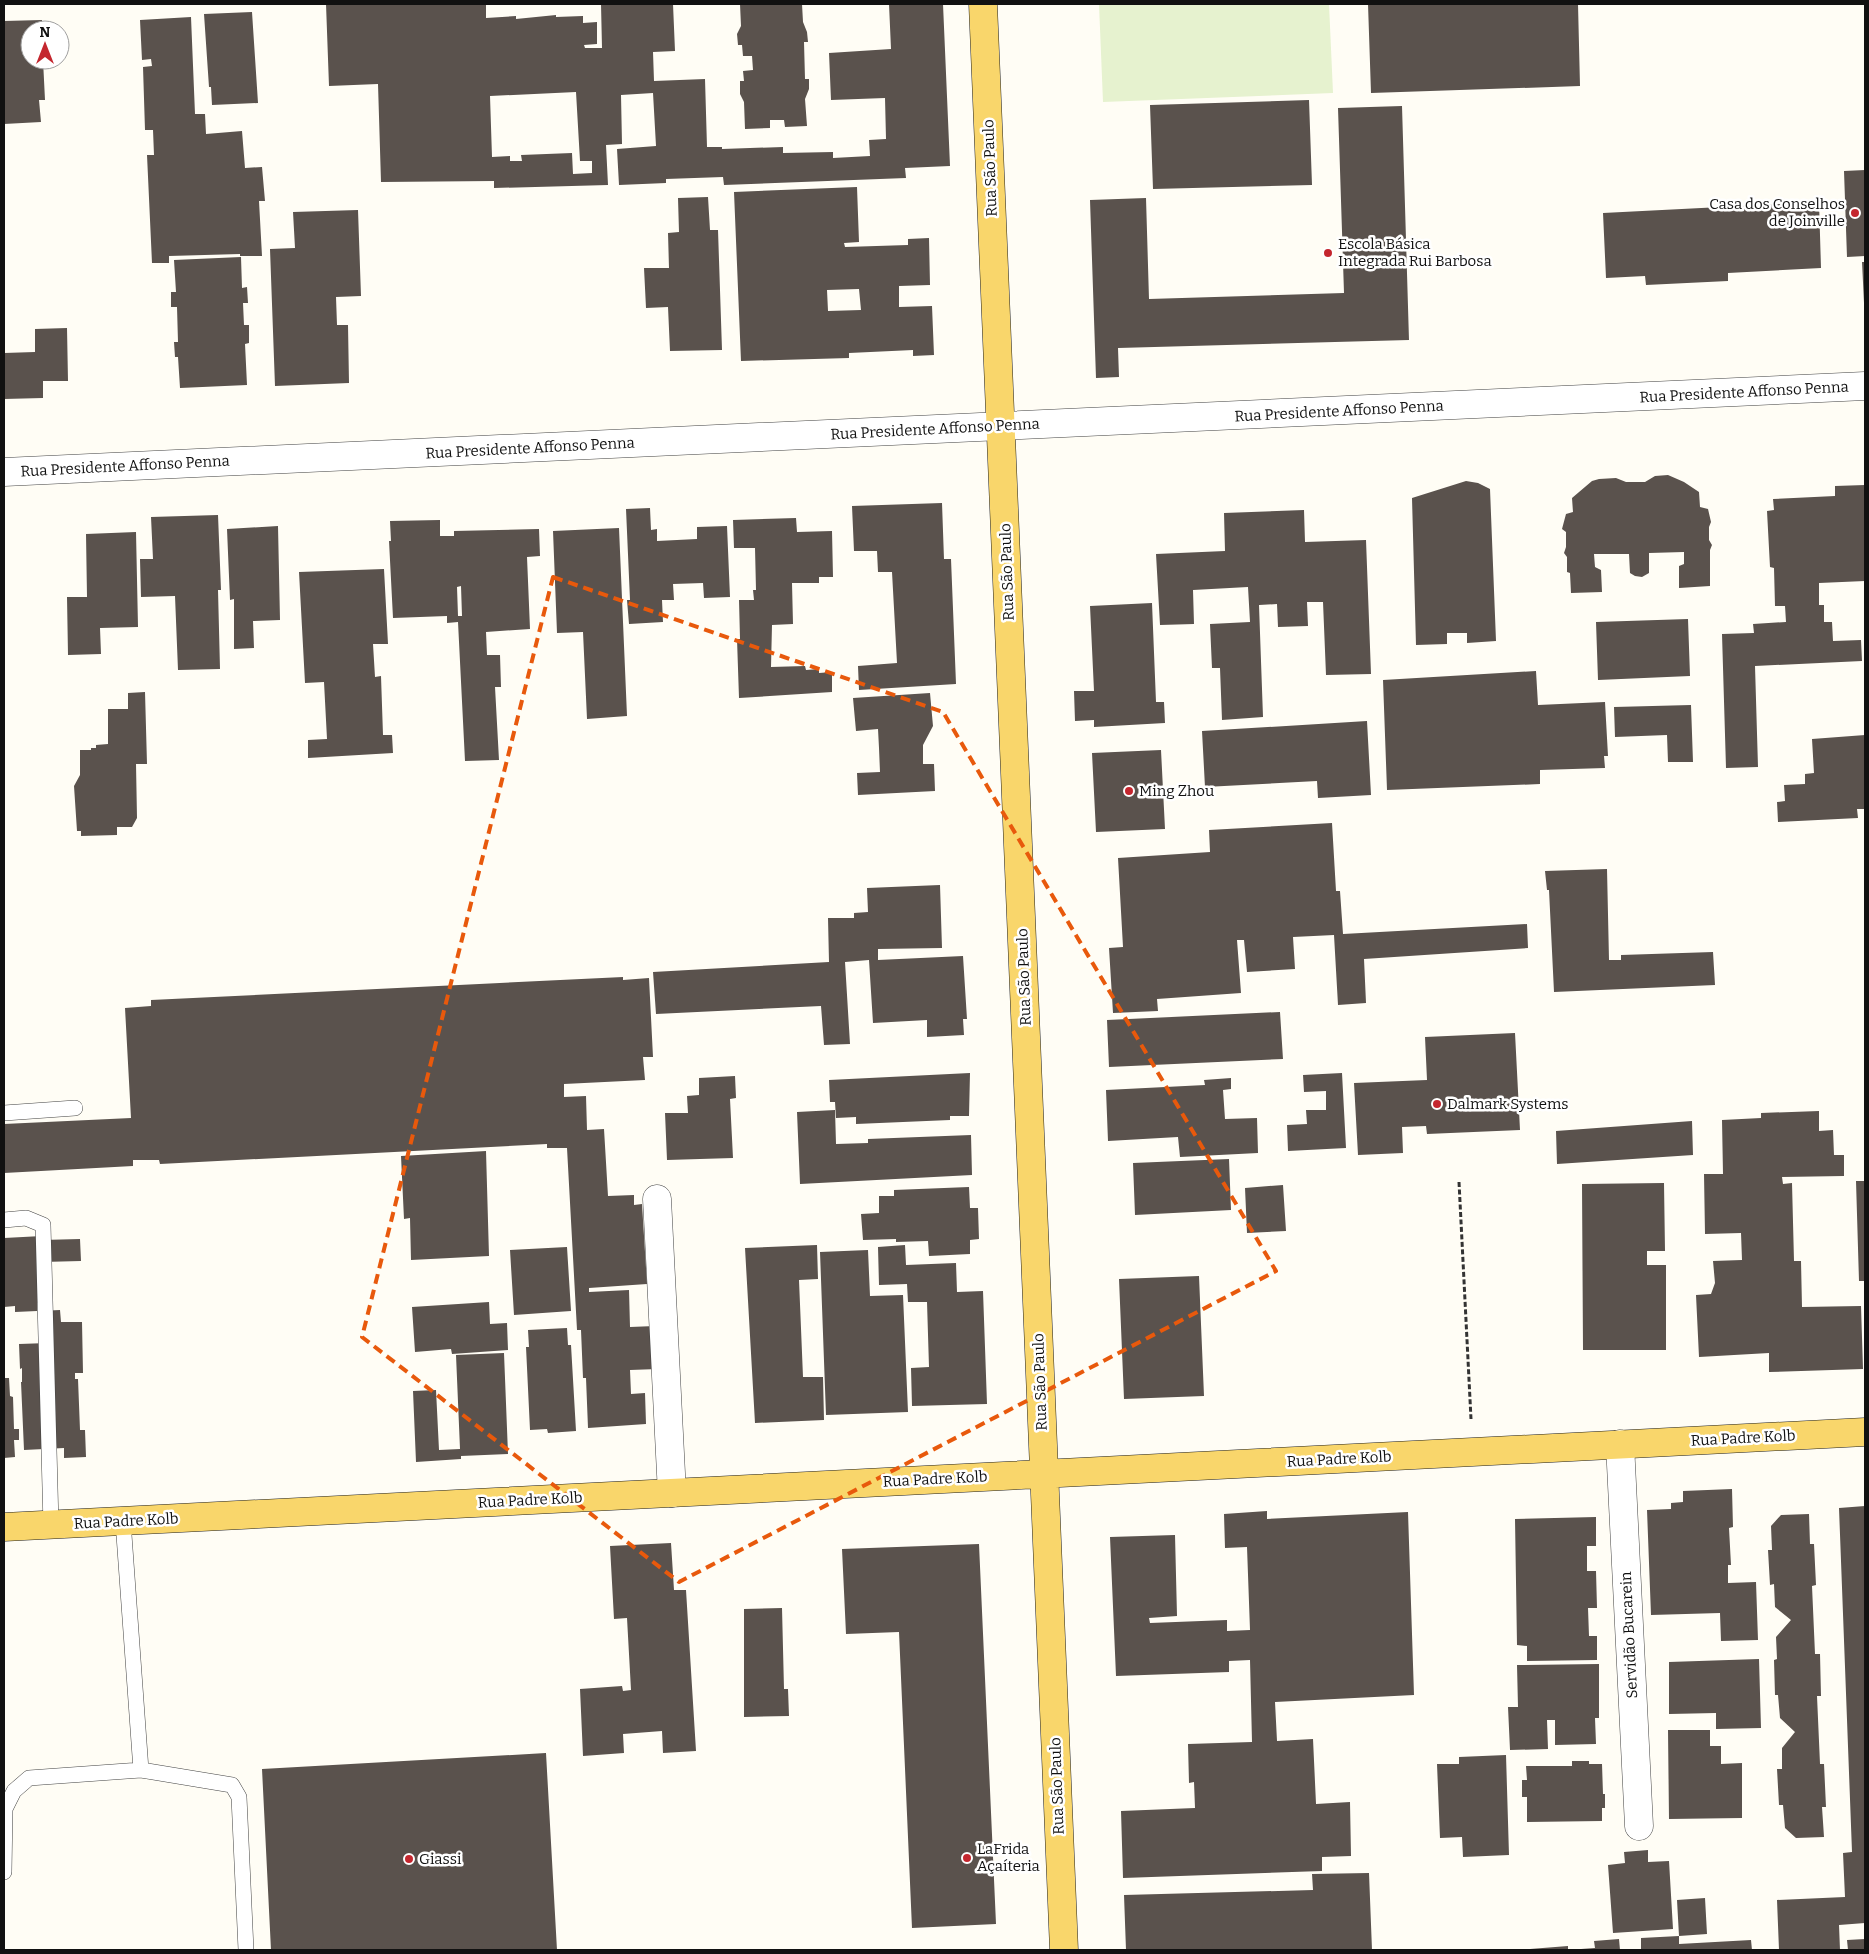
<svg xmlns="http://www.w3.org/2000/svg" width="1869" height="1954" viewBox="0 0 1869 1954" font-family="Bitter,serif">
	<rect width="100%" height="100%" fill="#fffdf5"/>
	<path fill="#e6f2cf" d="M1099 4H1329L1333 93 1103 102Z"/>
	<path fill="#5a524d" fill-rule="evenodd" d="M326 4H486V18L516 16V19L556 15V17L583 16V23L597 22V44L584 45 585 48H602L601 4H673L675 51 653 52 654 81 705 79 707 147H722V149L783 147V153L833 152V158L870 156 869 140 886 139 885 98 831 100 829 53 891 49 889 4H943L950 166 905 168 906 178 724 185 723 177 666 179V183L619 185 617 149 656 146 653 93 621 95 622 144 606 145 608 185 494 188V181L381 182 378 84 329 86ZM576 92 580 161H592V173L573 174 572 153 521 155 522 161H510V156L492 157 490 96Z
		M740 4H802L803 22 807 32 808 42H804L805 79H809V89L805 99 807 126 785 127 784 120H770V128L745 129 744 102 740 94V81H744L743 71 753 70 752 56H743L742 45H738L737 34 741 26Z
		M1368 4H1578L1580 86 1371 93Z
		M252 12 258 103 212 105 211 87H209L204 14Z
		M191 17 195 114H205L206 134 242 131 245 168 262 167 265 201H259L262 256H240V254L169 256V263H152L147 155H154L153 130H145L143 67 152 66 151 59 142 60 140 20Z
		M42 20V30H30V60H43L45 100H39L41 122 4 124V21Z
		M1309 100 1312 185 1153 189 1150 105Z
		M1402 106 1409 340 1118 348 1119 377 1096 378 1090 200 1146 198 1149 299 1344 293 1338 108Z
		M1865 170V256L1847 257 1844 171Z
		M857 187 859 242 844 243 845 247 908 245V239L929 238 930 285 899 286V307L932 306 934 355 913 356V350L849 353V358L741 361 734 192ZM859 289 861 310 828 311 827 290Z
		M708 197 710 230H718L722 350 670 351 668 307 646 308 644 268H669L668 233 679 232 678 198Z
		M1819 202 1821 268 1728 273V281L1646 285 1645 276 1606 278 1603 213Z
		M358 210 361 296 336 297 337 325H348L349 383 275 386 270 249 295 248 293 212Z
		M241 257 242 288 247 287 248 303H243L244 325H249V343L245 344 247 385 180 388 178 357H175L174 342H178L177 307H171V292H176L174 260Z
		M1862 262H1865V303H1864Z
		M67 328 68 381H43V398L4 399V353L35 352V329Z
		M1668 475 1684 482 1699 492 1700 507 1708 509 1711 522 1709 527V540L1712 545 1710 550V586L1679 588V566L1684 564V552L1649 553V573L1642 577 1635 576 1630 573 1629 554H1594L1595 567 1601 570 1602 592 1571 593 1570 573 1567 572V557L1564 553 1566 547V532L1562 529 1566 514 1573 512 1572 498 1592 481 1599 479 1616 478 1626 482H1645L1655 476Z
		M1466 481 1478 483 1490 489 1496 641 1467 643V633H1447V644L1416 645 1412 498Z
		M1865 485V581L1819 583V605H1824V622H1832L1833 641 1861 640 1862 661 1755 666 1758 767 1726 768 1722 634 1754 633 1753 624 1786 622 1785 606H1775L1774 568 1770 567 1767 511 1774 510 1773 499 1835 496V486Z
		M942 503 944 559H951L956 684 859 690 858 666 897 663 892 572H878L877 551H854L852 506Z
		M650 508 651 530 657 529V541L697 539V527L727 526 730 597 704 598 703 583 673 584 674 600H662L663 622 629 624 627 600H630L626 509Z
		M1304 510 1305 542 1366 540 1371 674 1326 675 1323 602H1307L1308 626 1278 627 1277 604 1259 605 1263 717 1222 720 1220 668H1212L1210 624 1250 622 1248 587 1193 590 1194 624 1160 625 1156 554 1225 551 1224 513Z
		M218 515 221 590H218L220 669 178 670 175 596 141 597 140 559H153L151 517Z
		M796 518 797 532 832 531 833 577H819V583H792L793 624 772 625 771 667 805 666 806 670 819 669V673L832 672V692L739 698 737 639H740L739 600H754L753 590H756L755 548H734L733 520Z
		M440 520V536H454V531L539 529 540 556 527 557 530 629 486 632 487 655H500L501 687H495L499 760 465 761 458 622 447 623V616L393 618 389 541H391L390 521ZM461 586 462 616H458L457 587Z
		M278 526 280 620 253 621 254 648 234 649V599L230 600 227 529Z
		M619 528 627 716 587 719 583 632 557 633 553 531Z
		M136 532 138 627 100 628 101 654 68 655 67 597H87L86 534Z
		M384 569 388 644H373L375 677 381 676 383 735H392L393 753 308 758V740L327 739 324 682 305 683 299 572Z
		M1152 603 1156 702H1164L1165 723 1094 727V720L1075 721 1074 691H1094L1090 606Z
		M1688 619 1690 676 1598 680 1596 622Z
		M1536 671 1538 705 1605 702 1608 756H1604L1605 768 1540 770V784L1387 790 1383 680Z
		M145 692 147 764H136L137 818 132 827H117V835L81 836V831H77L74 786 80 775V750H91V748H96V745L108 744V709H128V693Z
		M930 693 933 726 923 745V764H934L935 791 858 795 857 773 880 772 879 748 878 729 856 731 853 698Z
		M1691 705 1693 762H1668L1667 735 1615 737 1614 707Z
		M1367 721 1371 795 1318 798 1317 781 1205 787 1202 731Z
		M1865 735V809H1857L1858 818 1778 822 1777 802 1785 801 1784 785 1805 784V774L1814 773 1812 739Z
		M1161 750 1165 829 1096 832 1092 753Z
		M1332 823 1336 891H1340L1343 934 1527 924 1528 948 1364 959 1366 1003 1338 1005 1334 935 1293 937 1295 969 1247 972 1244 940H1237L1241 993 1157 999 1158 1011 1113 1013 1109 948 1123 947 1118 858 1210 852 1209 830Z
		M1607 869 1609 960H1621V955L1713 952 1715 985 1554 992 1549 890H1547L1545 871Z
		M940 885 942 948 878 949V960L963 956 967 1019H963L964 1035 927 1037V1020L873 1023 869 960 845 962 850 1044 824 1045 821 1006 656 1014 653 972 829 962 828 918H854V913L868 912 867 888Z
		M623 977V980L649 978 653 1057H643L645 1080 564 1084V1097L586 1096 587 1130 604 1129 608 1196 634 1195V1205L642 1204 647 1284 589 1288V1292L629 1290 630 1327 655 1326 658 1369 630 1370 631 1394 645 1393 646 1424 588 1428 586 1378H583L581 1330H577L567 1148H547V1144L160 1164 159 1160H133V1166L4 1173V1124L131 1118 125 1008 151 1006V1000Z
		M1280 1012 1283 1059 1109 1067 1107 1020Z
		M1515 1033 1520 1130 1427 1134 1426 1126 1402 1127 1403 1153 1358 1155 1354 1083 1427 1080 1425 1037Z
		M970 1073 969 1116H950V1120L856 1124V1117L836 1118 835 1102H830L829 1080Z
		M1342 1073 1346 1148 1288 1151 1287 1125 1307 1124 1306 1110H1326V1091L1304 1092 1303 1075Z
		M735 1076 736 1098 730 1099 733 1158 667 1160 665 1113H688L687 1096 699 1095V1078Z
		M1231 1078V1089L1223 1090 1225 1119 1257 1118 1258 1153 1180 1157 1178 1137 1108 1141 1106 1090 1205 1085 1204 1080Z
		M835 1110 836 1144 868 1143V1139L971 1135 972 1175 800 1184 797 1112Z
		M1819 1111V1131L1833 1130 1834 1155H1844V1176L1782 1177 1783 1184 1792 1183 1794 1261H1801L1802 1307 1861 1306 1863 1369 1769 1372V1353L1699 1357 1696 1295 1711 1294 1715 1283 1713 1261 1742 1260 1741 1233 1705 1234 1704 1174H1723L1722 1120 1761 1118V1113Z
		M1692 1121 1693 1155 1557 1164 1556 1131Z
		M486 1151 489 1256 411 1260 410 1218 404 1219 401 1156Z
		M1229 1159 1231 1210 1135 1215 1133 1163Z
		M1856 1181H1865V1281H1859Z
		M1664 1183 1665 1251H1647V1265H1666V1350H1583L1582 1184Z
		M1283 1185 1286 1231 1247 1233 1245 1188Z
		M969 1187 970 1208H978L979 1239 970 1240V1254L929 1256 928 1241 896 1242V1239L863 1240 861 1214 879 1213V1196H894V1190Z
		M42 1236V1240L80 1239 81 1261 42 1262V1303H37V1311L15 1312V1306L4 1307V1238Z
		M817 1245 818 1279 799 1280 803 1377H823L824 1420 755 1423 745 1248Z
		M905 1245 906 1265 956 1263 957 1292 983 1291 987 1404 912 1406 911 1368 929 1367 927 1302H908L907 1284 879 1285 878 1247Z
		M567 1247 571 1311 514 1315 510 1250Z
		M868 1250 870 1296 903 1295 908 1412 826 1415 820 1252Z
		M1199 1276 1204 1396 1124 1399 1119 1279Z
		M489 1302 490 1324 507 1323 508 1350 452 1354 451 1349 415 1352 412 1307Z
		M60 1310 61 1322H82L83 1373H75V1379H78L80 1430H85L86 1457 64 1458V1448L24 1450 21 1382H22V1368L20 1369 19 1344 48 1343 38 1311Z
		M567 1328 568 1345H571L576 1431 548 1433 547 1429 530 1430 526 1347H529L528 1330Z
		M504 1353 508 1454 461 1456V1459L416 1462 413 1391 436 1390 439 1450 460 1449 456 1355Z
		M4 1378H9L10 1396 13 1397 14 1429H19V1440H14L15 1457 4 1458Z
		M1732 1489 1733 1527 1729 1528 1731 1565H1728V1583L1756 1582 1758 1640 1721 1641 1720 1613 1651 1615 1647 1510 1671 1509V1503L1683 1502V1491Z
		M1865 1506V1923L1839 1925 1840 1950H1779L1777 1900 1845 1897 1843 1853 1852 1852 1839 1508Z
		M1267 1511V1519L1408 1512 1414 1695 1275 1702 1277 1741 1313 1739 1316 1804 1350 1802 1351 1856 1322 1857V1871L1123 1878 1121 1811 1195 1808 1194 1782 1189 1783 1188 1744 1252 1742 1250 1660 1229 1661V1672L1116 1676 1110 1537 1175 1535 1177 1616 1149 1618 1150 1623 1227 1620V1631L1250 1630 1247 1547 1225 1548 1224 1514Z
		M1809 1514 1810 1544H1814L1816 1585 1812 1586 1815 1654H1820L1821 1696H1817L1820 1764H1824L1826 1807H1822L1824 1837 1796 1838 1785 1828 1783 1805H1779L1777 1769H1782V1748L1795 1732 1780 1718 1778 1695H1775L1774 1660 1777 1659 1776 1637 1791 1620 1775 1607 1774 1584 1770 1585 1768 1550H1772L1771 1526 1781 1515Z
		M1596 1517V1546H1587V1571H1596L1597 1608H1588L1589 1636H1597V1660L1527 1661V1646L1517 1645 1515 1519Z
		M671 1543 674 1590H686L696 1751 663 1753 662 1731 623 1734 624 1753 583 1756 580 1689 622 1686 623 1691 631 1690 627 1618 614 1619 610 1546Z
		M979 1544 996 1924 912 1928 899 1632 846 1634 842 1549Z
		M782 1608 784 1689H788L789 1716 744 1717V1609Z
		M1759 1659 1761 1728 1716 1729V1713L1669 1714V1662Z
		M1599 1664V1718H1595L1596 1744 1555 1745V1720H1547L1548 1749 1510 1750 1508 1707H1518L1517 1665Z
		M1668 1730H1710V1746H1721V1764L1742 1763V1818L1669 1819Z
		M546 1753 557 1950H271L262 1769Z
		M1506 1755 1509 1855 1463 1857 1462 1837 1440 1838 1437 1764H1459V1757Z
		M1572 1761H1589V1764H1602L1603 1794H1605V1808H1602V1821L1527 1822V1797H1522V1780H1527L1526 1766H1572Z
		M1648 1850V1862L1669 1861 1673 1929 1613 1933 1608 1865 1625 1863 1624 1852Z
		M1369 1873 1372 1950H1126L1124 1895 1313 1890 1312 1874Z
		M1705 1898 1707 1934 1679 1936 1677 1900Z
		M1679 1936V1944L1751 1940 1752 1950H1641V1938Z
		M1619 1939 1620 1950H1581V1949L1595 1948 1594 1941Z
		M1865 1939V1950H1848L1847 1940Z
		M1568 1946V1950H1530V1949Z"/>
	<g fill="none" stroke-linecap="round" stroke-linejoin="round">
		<defs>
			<path id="lane" d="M4 1113 75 1108
				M4 1220 26 1218 43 1225 51 1525
				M123 1521 141 1770
				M4 1872 5 1809 14 1791 29 1778 141 1770 232 1785 239 1797 246 1950"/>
			<path id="street" d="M4 472 1865 386
				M657 1199 672 1493
				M1620 1444 1639 1826"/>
			<path id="primary" d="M983 4 1064 1950
				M4 1527 1865 1432"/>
		</defs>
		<use href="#lane" stroke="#444" stroke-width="16"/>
		<use href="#street" stroke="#444" stroke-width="29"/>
		<use href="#primary" stroke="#222" stroke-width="29"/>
		<path stroke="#333" stroke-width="3" stroke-dasharray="5 2.5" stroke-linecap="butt" d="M1459 1182 1471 1419"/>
		<use href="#lane" stroke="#fff" stroke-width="15"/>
		<use href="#street" stroke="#fff" stroke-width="28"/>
		<use href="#primary" stroke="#f9d66b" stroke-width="28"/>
	</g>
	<path fill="none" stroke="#e8590c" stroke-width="4" stroke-dasharray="10 6" stroke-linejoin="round" d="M553 577 943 712 1276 1271 679 1582 362 1337Z"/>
	<g fill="#c4262e" stroke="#fff" stroke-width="2">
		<circle cx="1855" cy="213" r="5"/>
		<circle cx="1328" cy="253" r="5"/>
		<circle cx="1129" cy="791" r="5"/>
		<circle cx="1437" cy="1104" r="5"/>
		<circle cx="967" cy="1858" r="5"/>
		<circle cx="409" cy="1859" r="5"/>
	</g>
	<g text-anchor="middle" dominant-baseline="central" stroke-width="5" stroke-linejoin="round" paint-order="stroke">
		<g font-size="15" fill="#111" stroke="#fff">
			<text transform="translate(990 168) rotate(-92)">Rua São Paulo</text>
			<text transform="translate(1744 392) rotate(-3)">Rua Presidente Affonso Penna</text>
			<text transform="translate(1339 411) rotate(-3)">Rua Presidente Affonso Penna</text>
			<text transform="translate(935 429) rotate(-3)">Rua Presidente Affonso Penna</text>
			<text transform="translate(530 448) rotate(-3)">Rua Presidente Affonso Penna</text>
			<text transform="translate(125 466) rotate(-3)">Rua Presidente Affonso Penna</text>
			<text transform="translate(1007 572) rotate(-92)">Rua São Paulo</text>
			<text transform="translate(1024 977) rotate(-92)">Rua São Paulo</text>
			<text transform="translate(1040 1382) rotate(-92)">Rua São Paulo</text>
			<text transform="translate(1743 1438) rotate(-3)">Rua Padre Kolb</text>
			<text transform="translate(1339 1459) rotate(-3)">Rua Padre Kolb</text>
			<text transform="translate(935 1479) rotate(-3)">Rua Padre Kolb</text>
			<text transform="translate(530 1500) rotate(-3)">Rua Padre Kolb</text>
			<text transform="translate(126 1521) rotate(-3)">Rua Padre Kolb</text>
			<text transform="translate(1629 1635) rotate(-93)">Servidão Bucarein</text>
			<text transform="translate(1057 1786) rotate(-92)">Rua São Paulo</text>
		</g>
		<g font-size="15" fill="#111" stroke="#fff" text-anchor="start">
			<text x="1845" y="204" text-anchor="end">Casa dos Conselhos<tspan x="1845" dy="17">de Joinville</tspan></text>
			<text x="1338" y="244">Escola Básica<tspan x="1338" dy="17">Integrada Rui Barbosa</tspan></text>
			<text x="1139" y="791">Ming Zhou</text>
			<text x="1447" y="1104">Dalmark Systems</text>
			<text x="977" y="1849">LaFrida<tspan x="977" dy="17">Açaíteria</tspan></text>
			<text x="419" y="1859">Giassi</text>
		</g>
	</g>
	<rect width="1869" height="1954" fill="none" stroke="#111111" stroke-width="10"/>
	<g transform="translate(45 45)"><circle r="24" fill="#ffffff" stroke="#a0a0a0"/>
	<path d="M0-4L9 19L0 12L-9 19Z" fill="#c4262e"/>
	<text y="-8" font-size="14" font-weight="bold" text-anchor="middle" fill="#111111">N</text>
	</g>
</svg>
